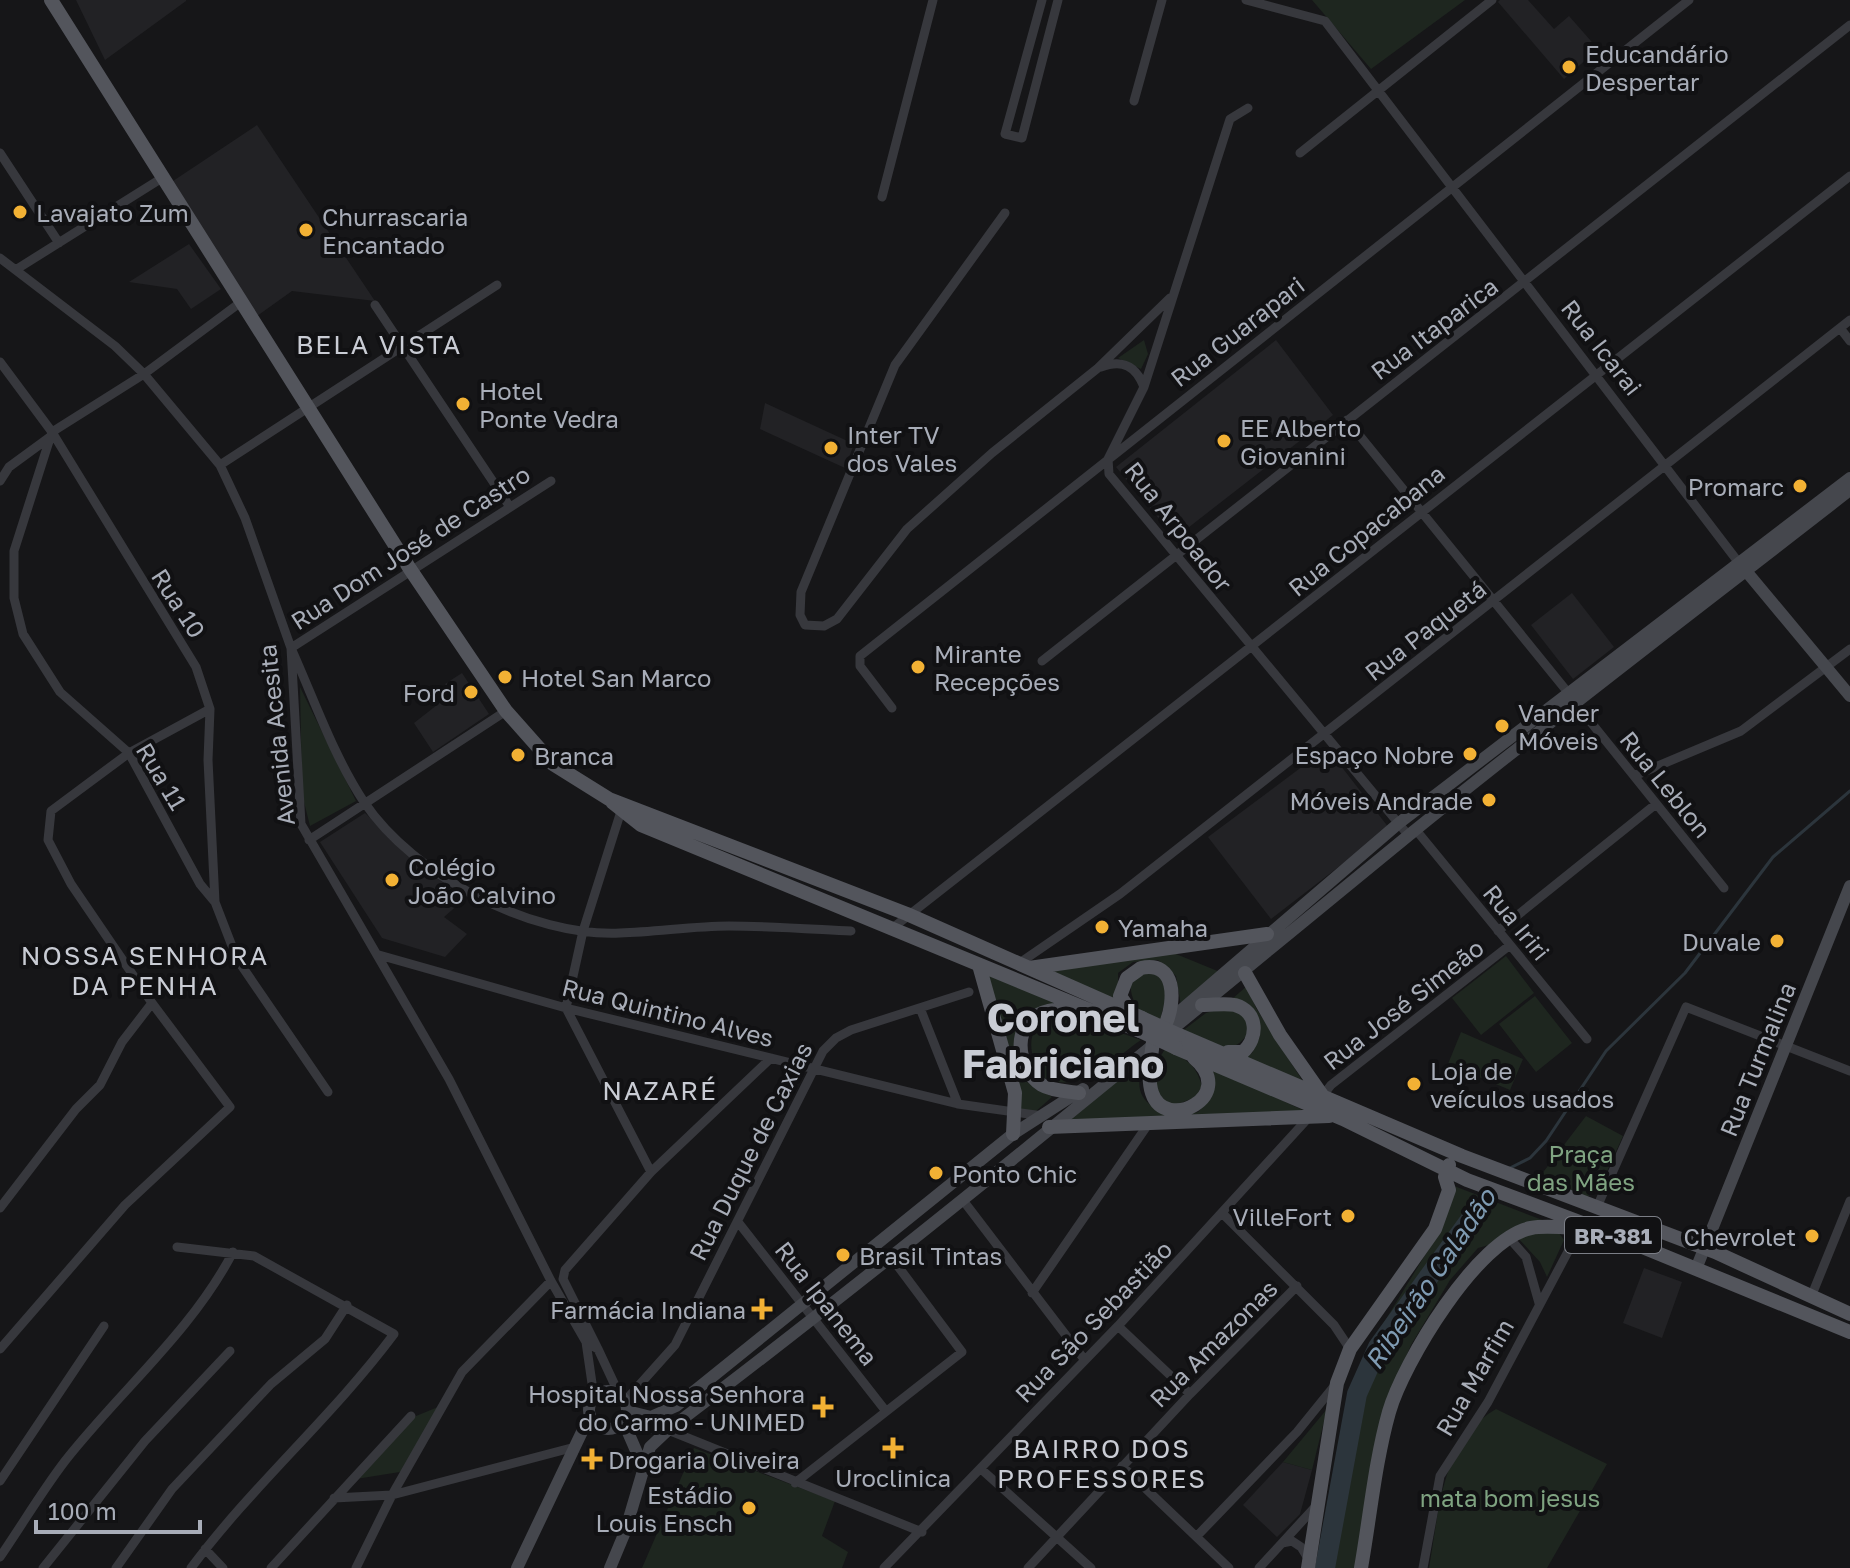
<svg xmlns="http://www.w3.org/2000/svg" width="1850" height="1568" viewBox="0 0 1850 1568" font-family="'Golos Text',sans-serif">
	<rect width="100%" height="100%" fill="#161618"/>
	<path fill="#222225" d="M76 0H186V1L105 60Z
		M1500 0H1528L1554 29 1569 16 1598 49 1564 79 1498 2Z
		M257 125 375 301 292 291 257 316 173 181Z
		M189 244 221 289 191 309 177 289 129 282Z
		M1276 340 1333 415 1175 538 1116 467Z
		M765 403 854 444 845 468 760 429Z
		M1572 593 1614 647 1573 679 1531 625Z
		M462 673 489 714 433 752 414 723 451 694 445 684Z
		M1327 748 1389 828 1271 919 1208 837Z
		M365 813 405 852 455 892 468 896 444 917 467 934 445 957 382 938 320 842Z
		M1644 1268 1682 1282 1662 1338 1623 1323Z
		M1283 1462 1312 1470 1300 1514 1277 1537 1243 1505Z"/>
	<path fill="#1e261f" d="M1312 0H1465L1371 69Z
		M1144 340 1148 354 1141 369 1118 358Z
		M300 687 356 801 310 826 302 794Z
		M1171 952 1220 972 1181 1006 1176 976 1158 960 1133 962 1118 973V1008L1043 973Z
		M1506 956 1534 993 1481 1035 1452 998Z
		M1151 967 1169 985 1159 1024C1141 1016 1128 1000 1131 979Z
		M987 972 1060 1003 1039 1010 1017 1059 1022 1079 1052 1097 1035 1112 1020 1110Z
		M1247 986 1256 1008 1304 1083 1243 1059 1252 1053 1260 1036 1232 999Z
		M1535 996 1572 1043 1536 1072 1499 1024Z
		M1228 1006 1247 1017 1248 1033C1231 1061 1204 1042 1181 1032L1206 1013Z
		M1057 1014 1073 1016 1141 1040C1109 1062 1081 1096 1042 1077 1027 1052 1024 1025 1057 1014Z
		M1461 1032 1523 1059 1510 1090 1448 1064Z
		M1165 1049C1185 1058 1196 1064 1202 1086L1196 1097 1173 1106 1157 1095 1154 1067Z
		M1147 1058C1123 1101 1159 1119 1198 1112L1206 1103 1209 1066 1309 1113 1059 1124Z
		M1586 1116 1623 1136 1599 1189 1587 1197 1538 1179Z
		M1449 1184 1558 1226 1478 1248 1450 1280 1411 1345 1385 1406 1356 1568H1315L1353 1389 1372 1342 1433 1242Z
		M1530 1233H1559L1564 1240 1547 1277 1540 1262 1518 1238Z
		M443 1405 406 1471 356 1479 416 1416Z
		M1327 1409 1312 1470 1283 1462Z
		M1496 1409 1607 1464 1547 1568H1429C1439 1512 1441 1441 1496 1409Z
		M694 1448 835 1501 822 1536 848 1552 842 1568H642Z"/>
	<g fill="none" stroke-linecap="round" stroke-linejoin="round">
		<path stroke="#2c353c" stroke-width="3" d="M1510 1168 1530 1158 1546 1141 1606 1051 1685 973 1773 857 1850 791
			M1480 1206 1490 1192"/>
		<path stroke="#2c353c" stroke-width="20" d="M1325 1568 1357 1394 1378 1347 1480 1206"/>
		<path stroke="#37383d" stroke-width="9" d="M1042 0 1005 134 1022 138 1058 0
			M1246 0 1325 21 1739 563
			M1134 101 1162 0
			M1248 108 1230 119 1144 387 1108 459 1109 474 1409 836
			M0 153 59 243
			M1300 153 1492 0
			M882 197 933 0
			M1005 213 895 365 801 592 800 615 805 625 824 626 837 619 907 529 992 453 1098 368 1170 298
			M0 258 115 346 144 374 220 465 245 518 291 648 301 824 449 1079 551 1281 586 1342 598 1349 619 1394
			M17 269 162 178
			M241 302 144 374 52 432 14 551V598L23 634 60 692 129 753 200 884 215 902 237 959 328 1092
			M375 305 510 507
			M1840 328 1850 341
			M0 362 52 432 196 667 210 709 208 760 215 902
			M1101 367C1123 359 1136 366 1144 387
			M1347 420 1570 695
			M220 465 497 285
			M0 481 9 467 50 437
			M551 481 291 648C314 699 333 755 364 802 414 876 531 937 620 933 657 932 693 926 729 926 770 926 811 929 851 931
			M1042 661 1850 25
			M1577 705 1724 888
			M892 708 860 666V656L1689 0
			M1634 776 1741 731 1850 649
			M622 808 583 931 566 1008 651 1172
			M1416 830 1587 1039
			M309 840 506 711
			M890 930 1850 176
			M1498 931 1656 804
			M379 955 566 1008 958 1104 1043 1116
			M1018 964 1120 894 1850 320
			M920 1008 958 1104
			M1320 1099 1331 1085 1510 945
			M962 1199 1084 1359
			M1597 1207 1686 1007 1850 1071
			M0 1208 76 1109 100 1085 122 1042 152 1003
			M1223 1214 1334 1325 1350 1349
			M738 1222 885 1410
			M1510 1239 1526 1257 1539 1303
			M177 1247 254 1256 394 1334C332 1417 253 1485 191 1568
			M1032 1293 1149 1123
			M1811 1297 1850 1201
			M1118 1326 1190 1394
			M586 1342 594 1397
			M597 1347 563 1279 565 1270 651 1172 771 1058
			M0 1349 125 1205 230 1107 152 1003 71 884 48 840 51 811 129 753 210 709
			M625 1401 675 1345 823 1051 836 1038 851 1030 969 992
			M668 1430 922 1532
			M1122 1466 1229 1568
			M981 1469 1091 1568
			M0 1481 104 1326
			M795 1483 962 1352 891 1257
			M334 1498 392 1495 575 1447
			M1197 1536 1297 1432 1335 1385
			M1282 1543 1292 1541 1301 1547 1309 1560
			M205 1549 223 1568
			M0 1557C22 1525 42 1491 65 1461 120 1391 192 1331 233 1252
			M43 1568 145 1441 230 1351
			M116 1568 172 1489 271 1384 325 1339 347 1305
			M271 1568 411 1416
			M356 1568 392 1495 462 1372 551 1281
			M884 1568 1118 1326 1311 1115
			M1028 1568 1190 1394 1297 1286
			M1259 1568 1316 1506
			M1423 1568 1440 1476 1488 1402 1580 1229 1577 1226"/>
		<path stroke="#45474d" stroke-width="12" d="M1741 565 1850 696
			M1166 1023 1399 823 1850 478
			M1696 1269 1850 886
			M589 1410a19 19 0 1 1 38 0a19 19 0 1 1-38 0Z
			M627 1411 651 1417 676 1406 1013 1134 1083 1089
			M624 1423 644 1469
			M624 1423 668 1430
			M517 1568 590 1415
			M610 1568 625 1532 650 1447 668 1430C922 1238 1167 1033 1414 831 1557 715 1705 603 1850 490"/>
		<path stroke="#53555c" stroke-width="14" d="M51 0 410 569 506 711 553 764 609 799 907 914 1142 1018
			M612 802 641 825 1140 1031
			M979 965 1015 1093 1013 1134
			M1029 968 1267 934
			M1245 973 1280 1035 1322 1095
			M1202 1005C1213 1005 1225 1003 1235 1005 1259 1012 1258 1038 1243 1052H1228
			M1131 1012 1120 996 1127 978 1141 968C1177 960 1175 1002 1166 1023
			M1179 1035 1462 1156 1715 1252 1850 1314
			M1153 1042C1151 1058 1147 1078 1152 1093 1165 1133 1239 1096 1194 1058
			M1176 1048 1343 1119 1467 1180 1601 1230 1850 1332
			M1079 1093C1067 1091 1052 1091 1042 1085 1014 1067 1011 1019 1048 1011 1059 1008 1075 1011 1086 1012
			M1049 1127 1329 1116
			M1308 1568 1337 1383 1350 1349 1435 1229 1449 1190 1445 1177 1449 1165
			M1361 1568C1370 1517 1375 1462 1389 1412 1403 1363 1478 1238 1531 1228 1547 1225 1570 1228 1586 1229"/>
		<path stroke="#53555c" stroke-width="14" d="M1142 1018 1179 1035
			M1140 1031 1176 1048"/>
	</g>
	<g fill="#f2b134" stroke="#111113" stroke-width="3">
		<circle cx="1569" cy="67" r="8"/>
		<circle cx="20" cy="212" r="8"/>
		<circle cx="306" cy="230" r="8"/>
		<circle cx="463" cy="404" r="8"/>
		<circle cx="1224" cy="441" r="8"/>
		<circle cx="831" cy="448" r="8"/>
		<circle cx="1800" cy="486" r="8"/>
		<circle cx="918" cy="667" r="8"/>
		<circle cx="505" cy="677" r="8"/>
		<circle cx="471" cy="692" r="8"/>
		<circle cx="1502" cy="726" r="8"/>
		<circle cx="1470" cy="754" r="8"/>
		<circle cx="518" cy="755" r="8"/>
		<circle cx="1489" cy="800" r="8"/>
		<circle cx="392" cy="880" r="8"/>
		<circle cx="1102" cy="927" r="8"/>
		<circle cx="1777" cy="941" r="8"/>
		<circle cx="1414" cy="1084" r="8"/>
		<circle cx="936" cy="1173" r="8"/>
		<circle cx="1348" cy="1216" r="8"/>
		<circle cx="1812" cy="1236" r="8"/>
		<circle cx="843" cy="1255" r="8"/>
		<path d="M758 1297h8v8h8v8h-8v8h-8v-8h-8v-8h8z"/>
		<path d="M819 1395h8v8h8v8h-8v8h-8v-8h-8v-8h8z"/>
		<path d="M889 1436h8v8h8v8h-8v8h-8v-8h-8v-8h8z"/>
		<path d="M588 1447h8v8h8v8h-8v8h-8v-8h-8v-8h8z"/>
		<circle cx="749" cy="1508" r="8"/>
	</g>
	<g text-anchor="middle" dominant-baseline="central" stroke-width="8" stroke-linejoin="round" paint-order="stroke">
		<rect fill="#111113" stroke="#7b7e86" stroke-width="2" x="1565" y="1217" width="96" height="36" rx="6"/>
		<g font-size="22" font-weight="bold" fill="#a8adb8">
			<text x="1613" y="1235">BR-381</text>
		</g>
		<g font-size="24" fill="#a8adb8" stroke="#111113" text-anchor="start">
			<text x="1585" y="53">Educandário<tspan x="1585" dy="28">Despertar</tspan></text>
			<text x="36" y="212">Lavajato Zum</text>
			<text x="322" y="216">Churrascaria<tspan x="322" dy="28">Encantado</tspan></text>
			<text x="479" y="390">Hotel<tspan x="479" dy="28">Ponte Vedra</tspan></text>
			<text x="1240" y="427">EE Alberto<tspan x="1240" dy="28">Giovanini</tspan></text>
			<text x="847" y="434">Inter TV<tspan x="847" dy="28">dos Vales</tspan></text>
			<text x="1784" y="486" text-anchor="end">Promarc</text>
			<text x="934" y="653">Mirante<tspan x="934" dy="28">Recepções</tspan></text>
			<text x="521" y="677">Hotel San Marco</text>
			<text x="455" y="692" text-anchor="end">Ford</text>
			<text x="1518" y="712">Vander<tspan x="1518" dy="28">Móveis</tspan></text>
			<text x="1454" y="754" text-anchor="end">Espaço Nobre</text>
			<text x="534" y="755">Branca</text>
			<text x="1473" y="800" text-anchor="end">Móveis Andrade</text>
			<text x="408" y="866">Colégio<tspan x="408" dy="28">João Calvino</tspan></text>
			<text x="1118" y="927">Yamaha</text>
			<text x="1761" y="941" text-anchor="end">Duvale</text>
			<text x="1430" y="1070">Loja de<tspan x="1430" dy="28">veículos usados</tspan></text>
			<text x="952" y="1173">Ponto Chic</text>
			<text x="1332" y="1216" text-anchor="end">VilleFort</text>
			<text x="1796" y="1236" text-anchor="end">Chevrolet</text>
			<text x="859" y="1255">Brasil Tintas</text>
			<text x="746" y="1309" text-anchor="end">Farmácia Indiana</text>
			<text x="805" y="1393" text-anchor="end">Hospital Nossa Senhora<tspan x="805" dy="28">do Carmo - UNIMED</tspan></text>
			<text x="608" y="1459">Drogaria Oliveira</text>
			<text x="893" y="1477" text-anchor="middle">Uroclinica</text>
			<text x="733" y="1494" text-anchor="end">Estádio<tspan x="733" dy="28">Louis Ensch</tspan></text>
		</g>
		<g font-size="24" fill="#a8adb8" stroke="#111113">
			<text transform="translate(1434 328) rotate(-37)">Rua Itaparica</text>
			<text transform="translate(1237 331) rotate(-38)">Rua Guarapari</text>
			<text transform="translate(1602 347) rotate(52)">Rua Icarai</text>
			<text transform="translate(1179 526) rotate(52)">Rua Arpoador</text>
			<text transform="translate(1366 530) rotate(-39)">Rua Copacabana</text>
			<text transform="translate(410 547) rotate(-33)">Rua Dom José de Castro</text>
			<text transform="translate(179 603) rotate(57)">Rua 10</text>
			<text transform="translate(1425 630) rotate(-38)">Rua Paquetá</text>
			<text transform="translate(276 735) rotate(-96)">Avenida Acesita</text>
			<text transform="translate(162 776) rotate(59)">Rua 11</text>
			<text transform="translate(1666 784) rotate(51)">Rua Leblon</text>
			<text transform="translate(1517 922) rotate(51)">Rua Iriri</text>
			<text transform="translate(1403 1004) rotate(-38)">Rua José Simeão</text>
			<text transform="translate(668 1012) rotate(14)">Rua Quintino Alves</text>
			<text transform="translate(1757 1059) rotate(-68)">Rua Turmalina</text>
			<text transform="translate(750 1151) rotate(-63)">Rua Duque de Caxias</text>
			<text transform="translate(827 1303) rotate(52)">Rua Ipanema</text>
			<text transform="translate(1093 1321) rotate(-46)">Rua São Sebastião</text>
			<text transform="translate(1213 1343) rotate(-45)">Rua Amazonas</text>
			<text transform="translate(1474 1377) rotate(-60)">Rua Marfim</text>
		</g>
		<g font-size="24" fill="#7fa381" stroke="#111113">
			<text x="1581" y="1153">Praça<tspan x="1581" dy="28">das Mães</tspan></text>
			<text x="1510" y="1497">mata bom jesus</text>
		</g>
		<g font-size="26" letter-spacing="2" fill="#c9ccd4" stroke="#111113">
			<text x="379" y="344">BELA VISTA</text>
			<text x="145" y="955">NOSSA SENHORA<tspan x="145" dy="30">DA PENHA</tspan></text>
			<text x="660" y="1090">NAZARÉ</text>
			<text x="1102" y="1448">BAIRRO DOS<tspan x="1102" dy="30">PROFESSORES</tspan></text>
		</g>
		<g font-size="26" font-style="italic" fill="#7f9bb3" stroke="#111113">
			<text transform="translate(1430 1279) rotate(-56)">Ribeirão Caladão</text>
		</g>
		<g font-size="40" font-weight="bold" fill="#c9ccd4" stroke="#111113">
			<text x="1063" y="1017">Coronel<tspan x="1063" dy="46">Fabriciano</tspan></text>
		</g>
	</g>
	<path d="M36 1520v12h164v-12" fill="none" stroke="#a8adb8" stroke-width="4"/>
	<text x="48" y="1520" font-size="24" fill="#a8adb8" stroke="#111113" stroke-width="6" paint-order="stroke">100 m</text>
</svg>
